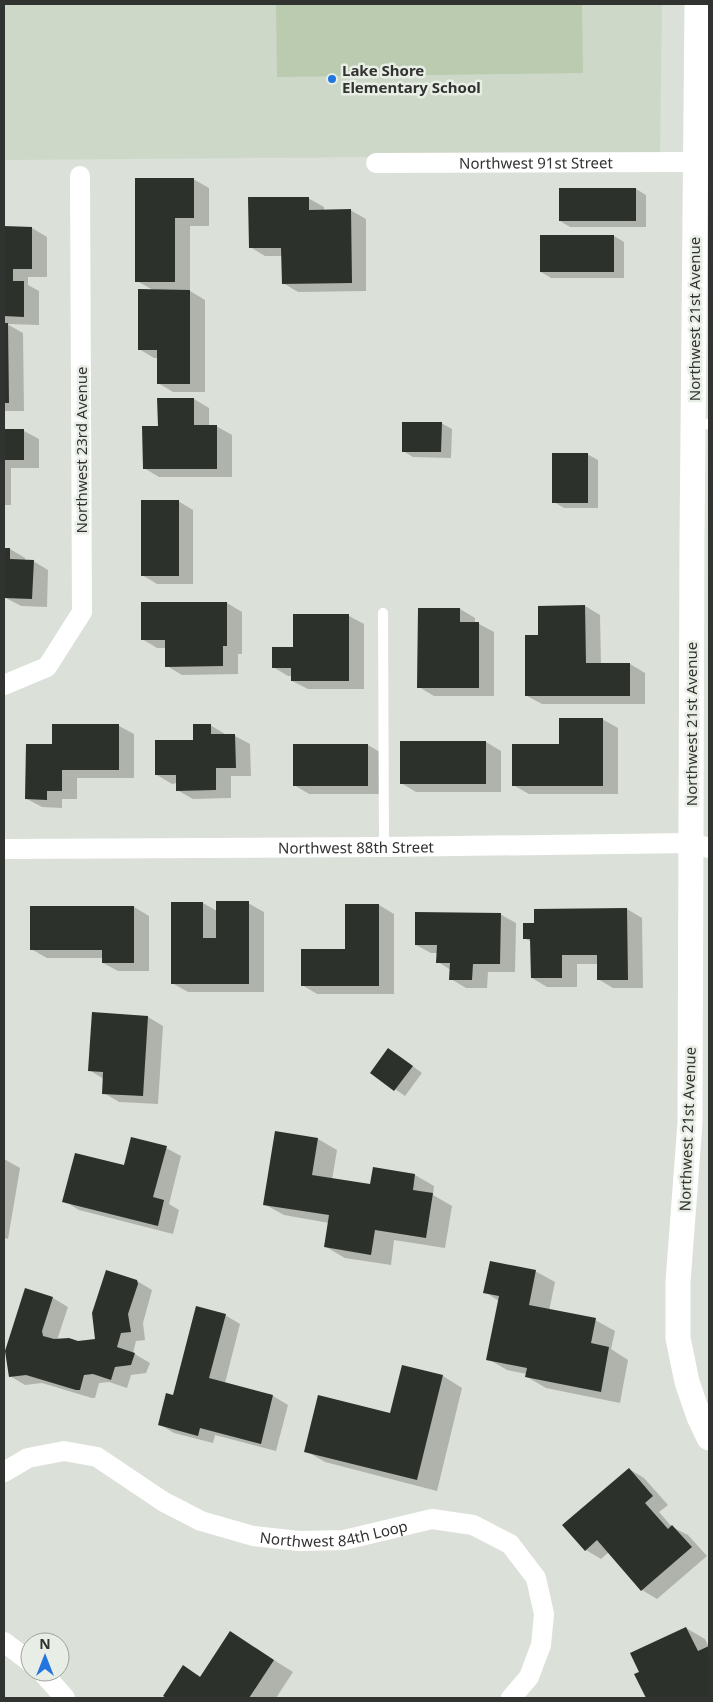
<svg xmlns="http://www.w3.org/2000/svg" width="713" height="1702" viewBox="0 0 713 1702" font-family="'Noto Sans',sans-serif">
	<rect width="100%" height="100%" fill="#dbe0d8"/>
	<path fill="#ced8c9" d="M4 4H662L660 155 4 160Z"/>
	<path fill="#bacbaf" d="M276 4H582L583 73 277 77Z"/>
	<path fill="#0003" d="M193 179 209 188V226H190V291L205 300V392H173L158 383V358H154L139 349 153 290 137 281Z
		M560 189H636L646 195V227H570L560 221Z
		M308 198 324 207V211L350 210 366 219V291L298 292 283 283V256H265L250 247Z
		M4 228H32L47 237V277H28V285L39 291V325L7 324 23 333 24 411H4Z
		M541 236H614L624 242V278H551L541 272Z
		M194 399 209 408V426H216L232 435V477H159L144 468 159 427Z
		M441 423 452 429 451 458 413 457 403 451Z
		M4 431H24L39 439V468H11V505H4Z
		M587 454 598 460V508H564L554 502Z
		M178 501 193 510V584H157L142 575Z
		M4 549H10L25 558V561H33L48 570 47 607 21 606 4 597Z
		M227 603 242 612V654H238V674L182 675 167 666V648H157L142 639Z
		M585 606 600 615 601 664H630L645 673V704H542L527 696 539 636V607Z
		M419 609H460L475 618V624H479L494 632V696H434L419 687Z
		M349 616 364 624V689H308L292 681V676H288L273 667 294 648Z
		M602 719 618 728V794H529L513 785 561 745Z
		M210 725 225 734V736H235L250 744 251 776H231V798L193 799 177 790V783L172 784 157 775Z
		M119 726 134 734V778H77V799H62V808L42 807 27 799 53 745Z
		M486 742 501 751V792H416L401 783Z
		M368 745 383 754V794H309L294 785Z
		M203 903 217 911 248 903 264 912V992H188L172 983Z
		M379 905 394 914V994H317L302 985 347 950Z
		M134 907 149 916V971H118L103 963V958H47L31 949Z
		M627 909 642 918 643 988H613L598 979V964H577V987H547L532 978V942L524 938 535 924Z
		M500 914 516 923 515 972H488L487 988H466L451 979V970L438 962V953H431L416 945Z
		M148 1017 163 1026 158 1104 119 1102 104 1093V1079L89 1070Z
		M399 1056 422 1073 405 1096 372 1073Z
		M318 1139 337 1150 332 1180 371 1186 415 1175 434 1186 433 1195 452 1206 445 1248 394 1240 391 1265 345 1258 326 1247 329 1223 284 1215 264 1204Z
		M166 1148 181 1156 169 1204 179 1210 173 1234 79 1210 64 1201 125 1167Z
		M4 1159 20 1168 8 1239 4 1238Z
		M535 1271 555 1282 549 1311 595 1320 615 1331 611 1349 628 1360 620 1403 546 1388 527 1377V1374L507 1370 488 1359 499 1301 485 1292Z
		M137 1281 152 1290 143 1323 145 1340 136 1341 133 1353 150 1363 146 1373 131 1375 127 1388 109 1382 99 1383 95 1398H92L42 1383 25 1385 10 1376 26 1290 53 1298 68 1307 57 1340 78 1342 97 1340Z
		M225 1315 240 1324 225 1383 273 1396 288 1405 276 1451 215 1435 213 1443 174 1433 159 1424 174 1396Z
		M403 1367 443 1376 462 1388 437 1491 325 1462 306 1451 391 1414Z
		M629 1469 644 1478 668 1505 659 1512 672 1527 688 1535 707 1556 657 1599 642 1590 609 1552 601 1559 586 1550Z
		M686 1628 705 1639 709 1647V1698H647L636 1674 641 1672Z
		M231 1633 293 1672 276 1698H168L164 1696 184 1667 201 1677Z"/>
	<path fill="#2d312b" d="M135 178H194V218H175V282H135Z
		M559 188H636V221H559Z
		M248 197H309V210L351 209 352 283 282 284 281 248H249Z
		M4 226 32 227V269H13V281H24V317L4 316Z
		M540 235H614V272H540Z
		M138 289 190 290V384H157V350H138Z
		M4 323H8L9 403H4Z
		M157 398H194V425H217V469H143L142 426H158Z
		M402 422H442L441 452H402Z
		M4 429H24V460H4Z
		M552 453H588V503H552Z
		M141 500H179V576H141Z
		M4 548H10V559L34 560 32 599 5 598Z
		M141 602H227V646H223V666L165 667V640H141Z
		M585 605 586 663H630V696H525V635H538V606Z
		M418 608H460V622H479V688H417Z
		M293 614H349V681H291V668H272V647H293Z
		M559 718H603V786H512V744H559Z
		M52 724H119V770H62V791H47V800L25 799 26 744H52Z
		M193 724H211V734H235L236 768H216V790L176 791V775H155V740H193Z
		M400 741H486V784H400Z
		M293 744H368V786H293Z
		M216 901H249V984H171V902H203V938H216Z
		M345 904H379V986H301V949H345Z
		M30 906H134V963H102V950H30Z
		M627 908 628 980H597V955H562V978H531L530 939H523V923H534V909Z
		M415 912 501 913 500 964H473L472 980H449L450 963H436L437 945H415Z
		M92 1012 148 1016 143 1096 102 1094 103 1072 88 1071Z
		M388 1048 413 1066 394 1091 370 1073Z
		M275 1131 318 1138 312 1175 370 1184 373 1167 415 1174 413 1190 433 1193 426 1238 375 1230 371 1255 324 1247 329 1215 263 1205Z
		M131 1137 167 1146 153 1197 164 1200 158 1226 62 1202 75 1153 124 1165Z
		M490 1261 536 1270 529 1305 596 1318 591 1343 609 1347 601 1392 525 1377 527 1368 486 1360 499 1296 483 1293Z
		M106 1270 137 1280 138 1284 128 1314 131 1332 121 1333 117 1347 135 1353 131 1365 115 1367 111 1380 93 1374 84 1375 80 1390H76L26 1375 9 1377 5 1351 25 1288 53 1297 42 1331 43 1336 54 1339 69 1338 78 1341 95 1339 92 1313Z
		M196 1306 226 1314 209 1378 273 1395 261 1444 200 1428 198 1436 158 1425 166 1393 173 1395Z
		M402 1365 443 1375 417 1480 304 1452 318 1395 390 1413Z
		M629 1468 653 1496 645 1503 668 1529 672 1525 692 1547 641 1591 597 1540 585 1551 562 1525Z
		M686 1627 698 1651 709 1646V1698H646L634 1674 639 1672 630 1653Z
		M230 1631 274 1660 249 1698H166L163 1696 183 1665 200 1677Z"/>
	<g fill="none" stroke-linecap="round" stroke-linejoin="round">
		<path stroke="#fff" stroke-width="10" d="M693 425 709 424
			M383 613 384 847"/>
		<g stroke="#fff" stroke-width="20">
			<path id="s1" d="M376 163 695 162"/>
			<path d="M4 685 47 667 82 612 80 176"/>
			<path id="s2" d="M4 849 384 847 691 843 709 848"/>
			<path id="s3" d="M4 1472 28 1458 64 1451 97 1457 164 1502 201 1521 253 1536 299 1541 344 1540 432 1519 473 1525 510 1544 536 1578 544 1614 541 1645 529 1677 511 1698"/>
			<path d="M4 1642 30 1662"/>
			<path d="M42 1672 65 1698"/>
		</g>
		<path stroke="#fff" stroke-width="25" d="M697 4 692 540 690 1123 678 1282V1338L687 1382 699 1417 709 1438"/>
	</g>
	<circle fill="#2376e0" stroke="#e8eee5" stroke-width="2" cx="332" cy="79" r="5"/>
	<g text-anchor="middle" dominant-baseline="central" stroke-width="5" stroke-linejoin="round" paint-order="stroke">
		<g font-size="15" font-weight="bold" fill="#313330" stroke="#e8eee5" text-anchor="start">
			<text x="342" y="70">Lake Shore<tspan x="342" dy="17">Elementary School</tspan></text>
		</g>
		<g font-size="15" fill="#313330" stroke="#e8eee5">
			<text stroke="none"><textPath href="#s1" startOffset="160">Northwest 91st Street</textPath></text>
			<text transform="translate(694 319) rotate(-90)">Northwest 21st Avenue</text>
			<text transform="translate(81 450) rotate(-90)">Northwest 23rd Avenue</text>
			<text transform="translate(691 724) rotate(-90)">Northwest 21st Avenue</text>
			<text stroke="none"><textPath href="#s2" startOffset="352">Northwest 88th Street</textPath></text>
			<text transform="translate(687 1129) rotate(-88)">Northwest 21st Avenue</text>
			<text stroke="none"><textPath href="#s3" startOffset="356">Northwest 84th Loop</textPath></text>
		</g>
	</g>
	<rect width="713" height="1702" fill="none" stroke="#313330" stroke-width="10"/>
	<g transform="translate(45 1657)"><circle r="24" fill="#e8eee5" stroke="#9fa39d"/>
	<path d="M0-4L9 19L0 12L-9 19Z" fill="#2376e0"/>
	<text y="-8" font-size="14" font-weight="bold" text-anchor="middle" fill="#313330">N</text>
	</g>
</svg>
